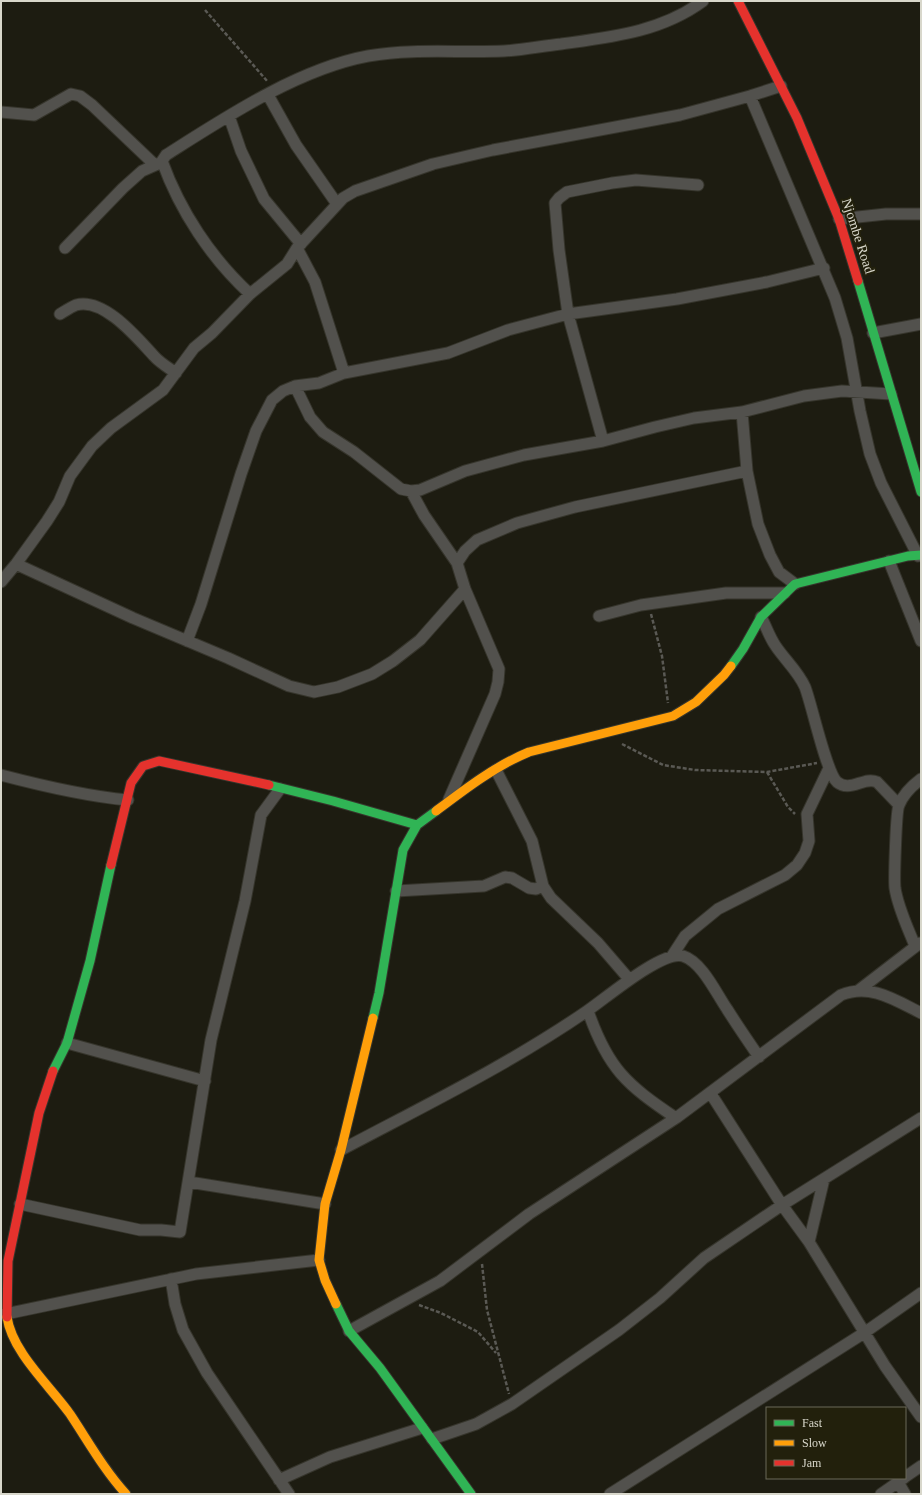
<svg xmlns="http://www.w3.org/2000/svg" width="922" height="1495" viewBox="0 0 922 1495" font-family="'Times New Roman',serif">
	<rect width="100%" height="100%" fill="#1d1c11"/>
	<g fill="none" stroke-linecap="round" stroke-linejoin="round">
		<defs>
			<path id="street" d="M268 95 296 145 337 204
				M750 96 835 298 847 338 860 411 870 454 881 483 918 556
				M1 112 34 115 71 94 80 96 92 105 155 165
				M229 116 241 151 264 199 301 244
				M839 219 886 214H921
				M65 248 123 188 142 171 160 163
				M297 248 315 282 344 373
				M250 294C211 258 180 211 162 161L166 155C226 117 298 69 368 56 415 48 457 53 504 51 523 50 542 46 561 44 611 37 661 32 703 1
				M60 314C65 311 71 307 76 305 104 297 138 339 154 356 160 363 169 368 176 373
				M873 333 921 324
				M295 386 310 417 323 432 354 452 401 489 411 491 420 490 465 471 524 455 603 441 655 427 694 418 742 412 804 396 842 391 891 394
				M742 412 747 471 758 524 770 555 779 572 795 584
				M603 441 568 314 559 250 555 203 559 198 567 192 612 183 636 180 698 185
				M411 491 424 515 457 563 465 589 499 669 498 682 495 694 449 799
				M889 561 921 641
				M457 563 465 551 477 540 517 523 575 507 747 471
				M16 564 133 618 228 658 289 686 314 692 338 687 372 674 393 661 420 640 465 589
				M1 582 16 564 47 521 59 502 70 476 92 446 111 428 163 390 194 348 212 333 250 294 287 264 297 248 343 198 355 191 433 164 493 150 680 115 750 96 781 86
				M599 616 641 605 726 593H785
				M761 617C766 626 769 636 775 645 784 659 798 671 805 687 812 705 826 772 837 782 850 793 864 776 877 782L899 805
				M187 641 201 604 241 474 256 431 272 400 283 391 295 386 319 383 344 373 448 353 508 330 568 314 677 299 767 282 824 268
				M496 770 532 841 543 886 551 898 598 943 629 979
				M1 775C43 786 85 796 128 800
				M396 891 484 886 505 877 512 878 529 888 536 889 543 886
				M915 946C908 928 898 908 895 888 894 879 896 811 899 805 903 795 913 785 921 779
				M672 956 685 936 718 909 785 875 797 865 805 853 809 841 807 814 829 768
				M859 990 920 943
				M588 1011C608 1069 627 1085 676 1118
				M67 1043 205 1081
				M711 1094 782 1205 809 1242 885 1366 921 1417
				M341 1150C424 1106 510 1064 587 1011 605 999 662 950 683 956 702 962 716 993 727 1009 737 1025 748 1041 759 1057
				M189 1182 325 1204
				M20 1204 140 1230H161L180 1232 211 1040 245 901 261 815 280 789
				M809 1242 824 1179
				M171 1279 175 1304 183 1330 207 1373 289 1494
				M1 1315 196 1274 319 1260
				M349 1331 440 1281 529 1214 676 1118 841 995C870 983 895 1000 921 1013
				M432 1439 476 1424 512 1404 619 1330 660 1298 704 1258 782 1205 921 1118
				M905 1477 921 1466
				M279 1480 330 1457 422 1428
				M898 1482 905 1494
				M610 1494 864 1333 921 1293
				M881 1494 904 1478"/>
			<path id="fast" d="M858 281 921 492
				M731 666 743 649 761 617 795 584 908 556 921 555
				M269 785 333 801 417 825
				M373 1018 379 993 403 850 417 825 436 811
				M53 1071 67 1043 90 961 111 865
				M336 1304 349 1331 380 1368 471 1494"/>
			<path id="slow" d="M436 811C465 789 495 766 529 752L673 716 696 702 724 675 731 666
				M336 1304 325 1280 319 1260 325 1204 341 1150 373 1018
				M7 1317C12 1352 50 1386 70 1414 88 1441 104 1470 126 1494"/>
			<path id="jam" d="M738 1 797 118 839 219 858 281
				M111 865 131 783 143 766 159 761 269 785
				M7 1317 8 1261 39 1113 53 1071"/>
		</defs>
		<use href="#street" stroke="#36352c" stroke-width="13"/>
		<use href="#fast" stroke="#36352c" stroke-width="11"/>
		<use href="#slow" stroke="#36352c" stroke-width="11"/>
		<use href="#jam" stroke="#36352c" stroke-width="11"/>
		<path stroke="#5a5954" stroke-width="2.5" stroke-dasharray="4 2" stroke-linecap="butt" d="M205 10 268 82
			M651 614 662 656 668 703
			M622 744 663 765 695 770 767 772 817 763
			M767 772 788 807 795 814
			M482 1264 487 1310 509 1394
			M419 1305 441 1313 478 1332 496 1353"/>
		<use href="#street" stroke="#52514d" stroke-width="11"/>
		<use href="#fast" stroke="#30b455" stroke-width="9"/>
		<use href="#slow" stroke="#ff9f0a" stroke-width="9"/>
		<use href="#jam" stroke="#e5322d" stroke-width="9"/>
	</g>
	<g text-anchor="middle" dominant-baseline="central" stroke-width="4" stroke-linejoin="round" paint-order="stroke">
		<g font-size="14" fill="#d8d7cb" stroke="#22200c">
			<text transform="translate(858 236) rotate(72)">Njombe Road</text>
		</g>
	</g>
	<rect width="922" height="1495" fill="none" stroke="#d8d7cb" stroke-width="4"/>
	<rect x="766" y="1407" width="140" height="72" fill="#22200c" stroke="#6b6958"/>
	<rect x="774" y="1420" width="20" height="6" fill="#30b455" stroke="#6b6958"/>
	<text x="802" y="1427" font-size="12" fill="#d8d7cb">Fast</text>
	<rect x="774" y="1440" width="20" height="6" fill="#ff9f0a" stroke="#6b6958"/>
	<text x="802" y="1447" font-size="12" fill="#d8d7cb">Slow</text>
	<rect x="774" y="1460" width="20" height="6" fill="#e5322d" stroke="#6b6958"/>
	<text x="802" y="1467" font-size="12" fill="#d8d7cb">Jam</text>
</svg>
